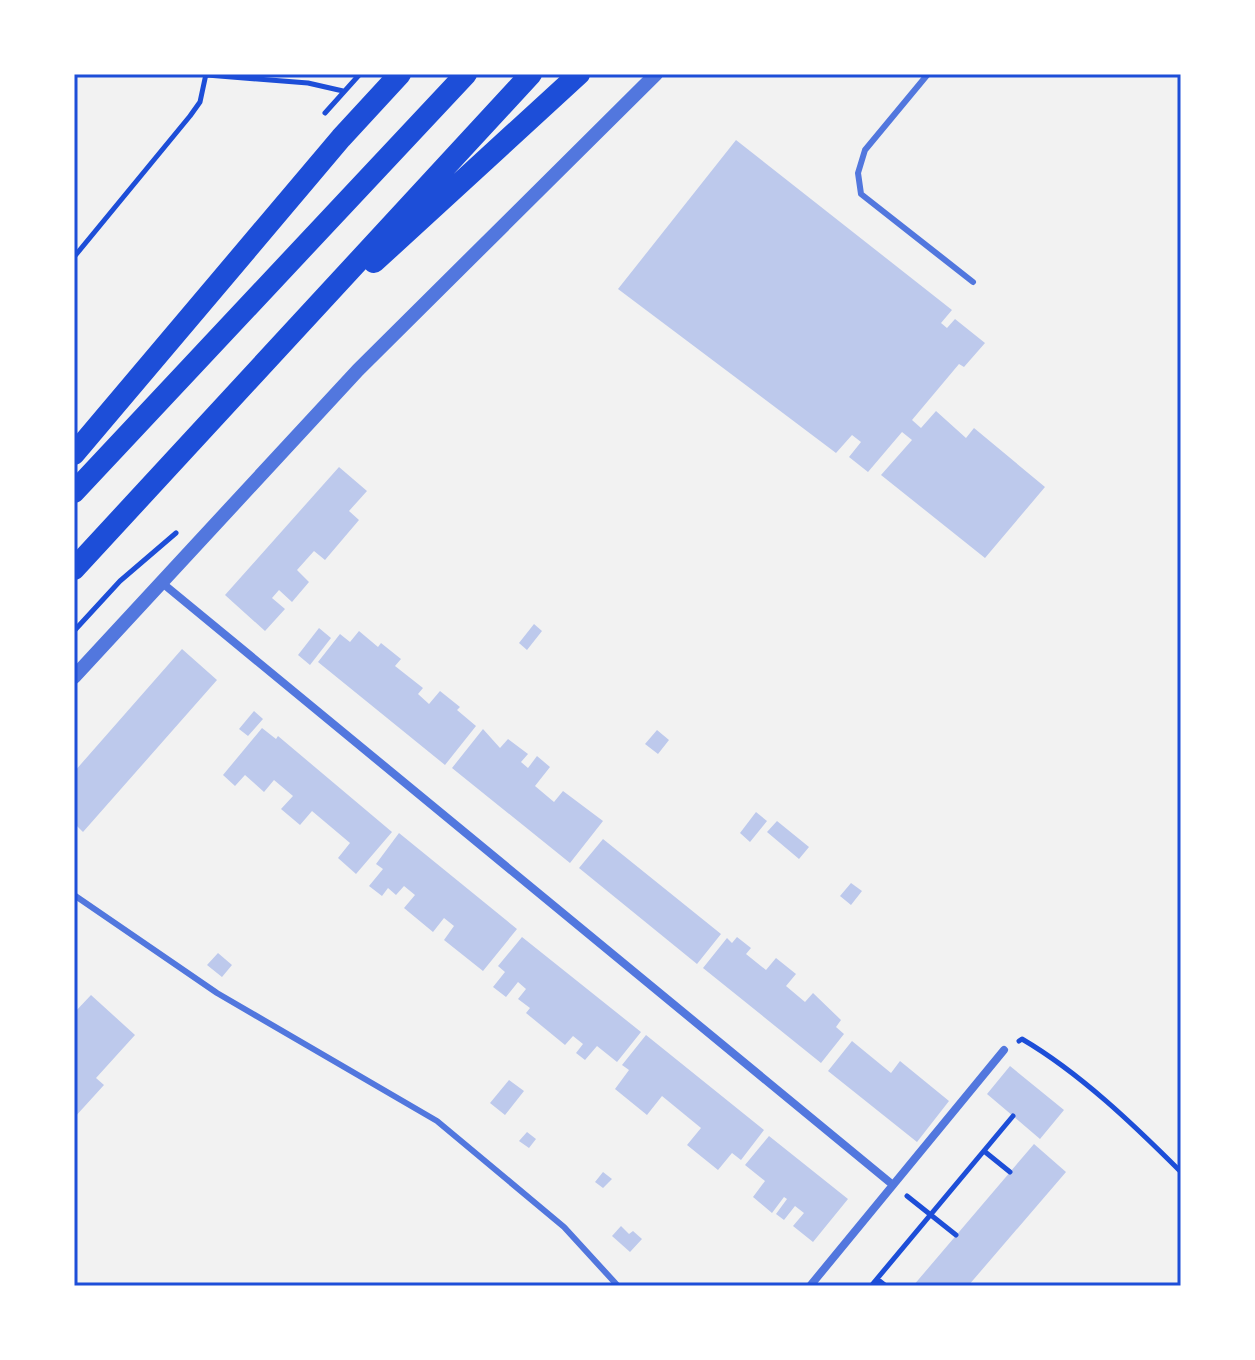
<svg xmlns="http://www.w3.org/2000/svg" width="1255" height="1360" viewBox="0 0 1255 1360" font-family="'Source Serif 4',serif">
	<rect width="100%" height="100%" fill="#f2f2f2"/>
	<path fill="#bdc9ec" d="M736 140 952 310 941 323 947 328 955 319 985 343 964 367 959 364 912 420 921 428 936 411 966 438 974 428 1045 487 985 558 881 475 912 440 902 432 868 472 849 457 861 442 852 435 836 453 618 289Z
		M339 467 367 491 349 511 359 520 325 560 314 551 297 570 309 582 292 602 279 590 272 598 285 609 265 631 225 595Z
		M534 624 542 631 527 650 519 643Z
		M319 628 331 638 310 665 298 655Z
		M359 631 378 647 381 643 401 659 395 666 423 688 418 694 429 704 440 691 460 707 457 710 476 726 445 765 318 662 340 634 350 642Z
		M182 649 217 680 83 832 74 823V772Z
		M254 711 263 719 248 736 239 729Z
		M262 728 276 739 278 736 392 832 356 874 338 858 350 843 312 811 300 825 281 809 293 796 274 780 264 792 245 775 235 786 223 775Z
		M483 729 500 748 508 739 528 754 521 762 528 768 537 756 550 767 535 786 554 802 563 791 603 821 570 863 452 768Z
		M657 730 669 740 658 754 645 744Z
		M756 812 767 821 750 842 740 833Z
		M777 821 809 847 799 859 767 832Z
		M399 833 517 929 483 971 444 940 454 926 444 918 433 932 404 908 415 895 404 886 396 895 388 888 382 896 369 886 383 869 376 864Z
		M603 839 721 934 697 964 579 868Z
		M851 883 862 891 851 905 840 896Z
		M522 937 641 1032 617 1062 597 1046 585 1060 576 1053 583 1044 573 1036 565 1045 526 1013 530 1008 518 999 526 989 518 982 506 997 493 987 505 972 498 966Z
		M737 937 751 948 746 954 766 970 776 958 796 974 786 986 805 1002 813 993 841 1020 836 1027 844 1034 821 1063 703 968 727 938 732 943Z
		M218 953 232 965 222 977 207 965Z
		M91 995 135 1035 96 1078 104 1085 74 1118V1013Z
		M646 1035 764 1130 741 1160 732 1153 718 1170 687 1145 701 1128 662 1096 647 1115 615 1089 629 1070 622 1065Z
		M852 1041 891 1073 900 1061 949 1101 917 1142 828 1071Z
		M1010 1066 1064 1110 1040 1139 987 1094Z
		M509 1080 524 1091 505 1115 490 1103Z
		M527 1132 536 1139 529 1148 519 1141Z
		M769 1136 848 1199 813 1242 793 1226 804 1213 795 1206 784 1220 776 1214 787 1199 784 1197 772 1213 753 1197 765 1181 745 1165Z
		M1034 1144 1066 1172 968 1286H913Z
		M603 1172 612 1179 603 1188 595 1182Z
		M621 1226 629 1234 633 1231 642 1239 630 1252 612 1236Z"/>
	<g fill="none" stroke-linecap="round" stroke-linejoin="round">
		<path stroke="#1d4ed8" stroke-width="5" d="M207 75 308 83 343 91
			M325 113 360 74
			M74 257 190 116 200 102 206 74
			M74 631 120 581 176 533
			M1019 1041 1022 1039C1080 1073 1134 1125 1181 1172
			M984 1151 1010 1172
			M907 1196 956 1235
			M877 1279 886 1286
			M871 1286 1013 1116"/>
		<path stroke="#5277de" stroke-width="6" d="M928 74 865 150 858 173 861 194 973 282
			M74 895 217 993 437 1121 564 1227 618 1286"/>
		<path stroke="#5277de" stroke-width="8" d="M161 582 893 1185
			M810 1286 1004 1050"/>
		<path stroke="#5277de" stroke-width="14" d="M74 677 358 370 656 74"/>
		<path stroke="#1d4ed8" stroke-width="22" d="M374 262 579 74
			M74 454 341 138 400 74
			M74 492 466 74
			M74 569 531 74"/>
	</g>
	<rect width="1255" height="1360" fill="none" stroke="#ffffff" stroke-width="152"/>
	<rect x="76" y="76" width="1103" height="1208" fill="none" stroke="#1d4ed8" stroke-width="3"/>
</svg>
